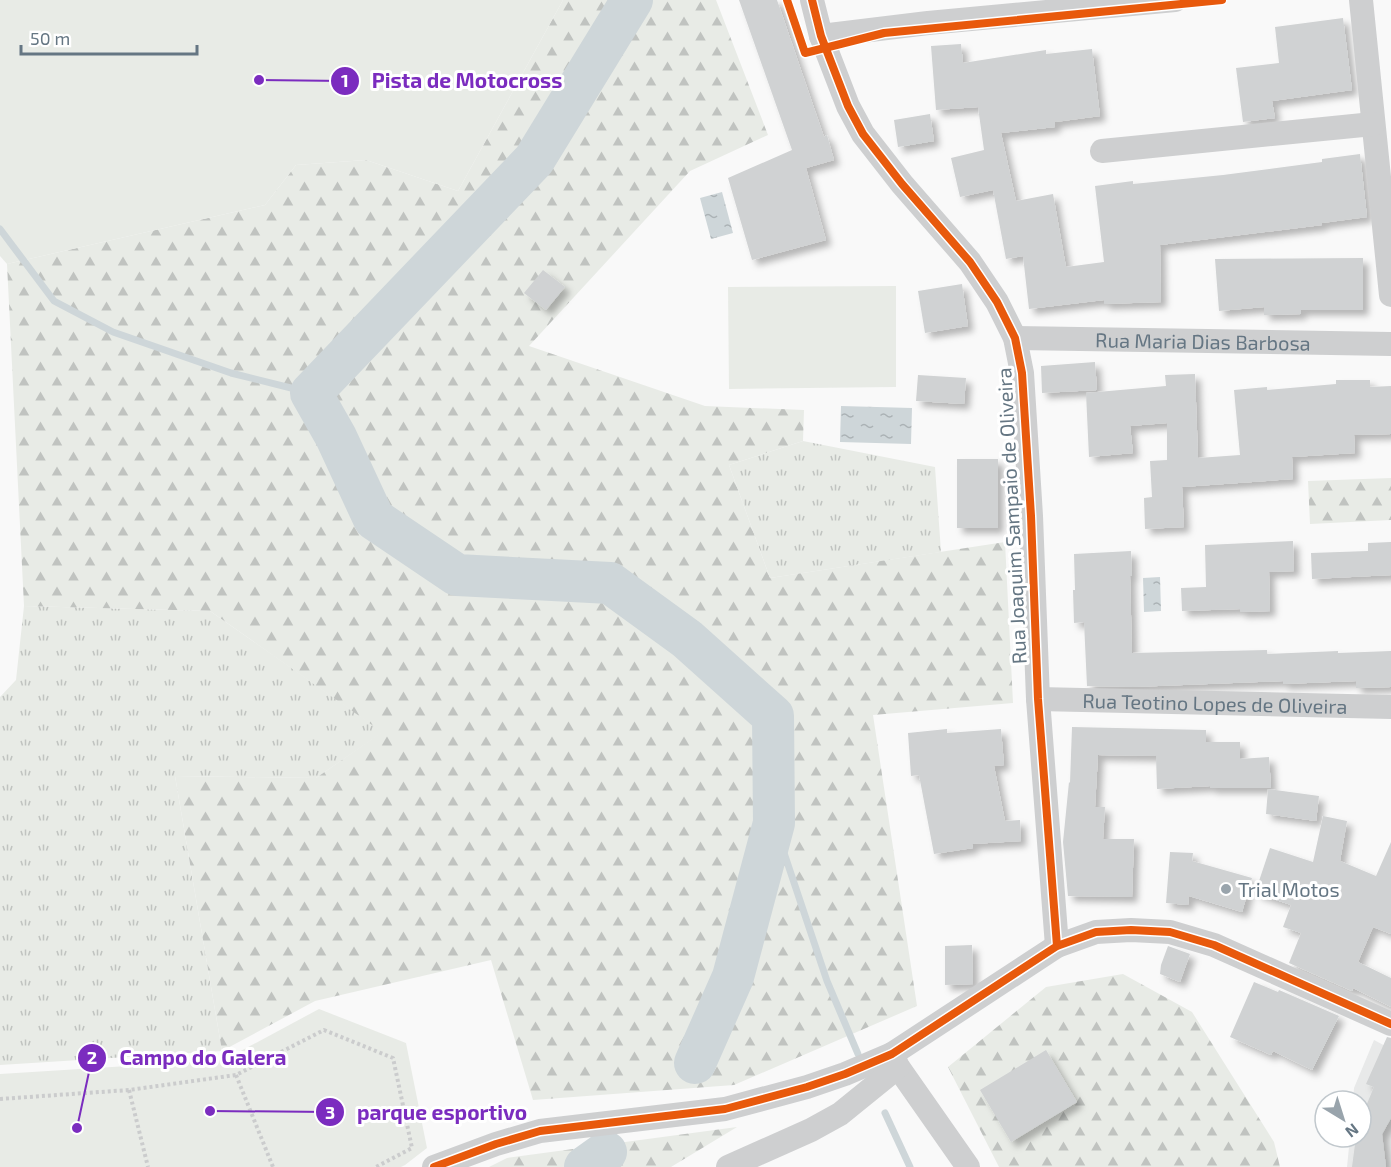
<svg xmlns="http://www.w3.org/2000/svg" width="1391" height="1167" viewBox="0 0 1391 1167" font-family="'Exo 2',sans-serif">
	<defs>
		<pattern id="grass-tufts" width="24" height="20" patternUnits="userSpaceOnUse" patternTransform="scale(1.5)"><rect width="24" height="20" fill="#e8ebe6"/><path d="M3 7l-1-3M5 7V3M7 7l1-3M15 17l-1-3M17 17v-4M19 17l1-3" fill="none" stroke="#c0c3c0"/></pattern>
		<pattern id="forest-firs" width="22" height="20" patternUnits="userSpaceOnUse" patternTransform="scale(1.5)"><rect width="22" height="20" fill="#e8ebe6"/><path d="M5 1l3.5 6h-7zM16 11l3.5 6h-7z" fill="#c0c3c0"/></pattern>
		<pattern id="water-ripples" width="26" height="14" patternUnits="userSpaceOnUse" patternTransform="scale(1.5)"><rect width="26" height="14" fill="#ced6d9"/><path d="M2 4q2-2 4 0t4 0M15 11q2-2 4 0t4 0" fill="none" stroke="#abb2b5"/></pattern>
		<filter id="shadow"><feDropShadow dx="5.5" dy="5.5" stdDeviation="3" flood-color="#0004"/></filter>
	</defs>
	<rect width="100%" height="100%" fill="#f9f9f9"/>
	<path fill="#e8e9e9" d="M1374 1040 1391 1049V1167H1347L1350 1137H1361V1101H1353L1354 1088Z"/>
	<path fill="url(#grass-tufts)" d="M803 441 935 467 941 552 770 578 729 465Z
		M24 606 210 611 383 732 316 778 175 776 222 1051 0 1065V697L16 680Z"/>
	<path fill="url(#forest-firs)" d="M563 0H716L768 135 690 171 529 346 705 406 804 410 803 441 729 465 770 578 1005 542 1013 703 873 715 917 1006 734 1085 533 1100 491 960 315 1001 222 1051 175 776 316 778 382 732 210 611 24 606 7 264 265 205 296 165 366 160 458 191Z
		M1391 478V520L1310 524 1308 481Z
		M1123 974 1192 1012 1274 1142 1280 1167H999L948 1067 1046 987Z
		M737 1127 671 1167H489L507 1158Z"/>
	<path fill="#e8ebe6" d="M0 0H563L458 191 366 160 296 165 265 205 7 264 0 256Z
		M896 286V387L729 389 728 287Z
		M319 1009 406 1043 427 1148 405 1165 401 1167H0V1074L224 1060Z"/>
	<path fill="url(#water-ripples)" d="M722 192 733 233 711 239 700 198Z
		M841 406 912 408 911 444 840 442Z
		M1160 577 1161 611 1144 612 1143 578Z"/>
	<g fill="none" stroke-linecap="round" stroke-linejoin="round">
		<path stroke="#ced6d9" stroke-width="7" d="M0 229 54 301 113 332 231 373 311 393
			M774 823 827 981 858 1054
			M885 1113 910 1167"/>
		<path stroke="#ced6d9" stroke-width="42" d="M632 0 534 160 311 393 336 437 374 519 457 575 610 583 687 639 773 716 774 823 733 977 695 1063
			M585 1167 606 1152"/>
	</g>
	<path fill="#d0d2d3" filter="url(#shadow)" d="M739 0H777L824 137 827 135 834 160 806 168 826 240 752 260 728 178 792 150Z
		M1343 18 1352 90 1272 101 1275 118 1243 122 1236 68 1279 63 1275 27Z
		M961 44 963 63 1046 50V54L1092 49 1100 116 1055 122V127L1001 133 1016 201 1053 194 1066 267 1104 262 1095 186 1133 181V184L1223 175 1322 162V159L1360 154 1367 217 1322 223V225L1160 245 1161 302 1104 304V300L1029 309 1023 256 1006 259 993 190 960 197 951 158 984 150 978 107 936 110 931 46Z
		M930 114 934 141 898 147 894 120Z
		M1363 258V310H1301V314L1264 315V307L1219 311 1215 259Z
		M543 270 565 287 546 310 524 293Z
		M962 284 968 326 925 333 918 291Z
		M1095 362 1097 390 1042 393 1041 366Z
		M1195 374 1198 458 1240 455 1234 390 1267 387V390L1336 384V380H1370V387L1391 386V434L1354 435 1355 453 1292 457 1293 479 1182 487 1184 527 1145 529 1144 498 1152 497 1150 461 1167 460V423L1130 426 1133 453 1089 457 1086 393 1166 386 1165 375Z
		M918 375 966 378 964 404 916 401Z
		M957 459H998V528H957Z
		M1293 541 1294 571 1269 572 1270 611 1240 612V609L1182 611 1181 588 1206 587 1205 545Z
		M1391 542V575L1312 579 1311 553 1368 551V543Z
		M1131 551 1132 576H1130L1132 653 1267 650V654L1338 651V653L1391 651V687L1356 688V681L1283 684V681L1133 687 1087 686 1084 622 1074 623 1073 590H1075L1074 554Z
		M1072 727 1206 730V742H1240V759L1269 757 1271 788H1210V786L1157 789 1156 756 1098 755 1095 807H1105L1103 839H1134L1132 897 1068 896 1063 842 1069 782 1070 783Z
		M947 729V733L1001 729 1004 765 994 766 1005 821 1020 820 1021 841 972 844 973 848 934 854 919 775 911 776 908 733Z
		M1268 789 1319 796 1316 821 1266 814Z
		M1323 816 1347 821 1340 861 1376 876 1391 842V934L1373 927 1358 962 1391 978V1007L1353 988 1352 991 1289 963 1301 933 1283 927 1291 905 1255 893 1270 848 1313 862Z
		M1170 852 1193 853 1192 861 1252 878 1242 912 1189 896 1188 905 1166 903Z
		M972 945 973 984 945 985V946Z
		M1168 946 1190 954 1180 982 1160 974 1161 965Z
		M1254 982 1278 992 1279 990 1339 1016 1312 1070 1273 1051 1271 1055 1230 1037Z
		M1387 1037 1391 1038V1118L1382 1134 1386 1167H1352L1356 1137H1361V1118L1374 1087 1366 1084Z
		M1046 1050 1077 1102 1011 1142 980 1090Z"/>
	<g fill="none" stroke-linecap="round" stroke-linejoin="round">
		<path stroke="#cbcccd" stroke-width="4" stroke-dasharray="3 3" stroke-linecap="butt" d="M236 1075 273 1167
			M129 1090 148 1167
			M0 1099 129 1090 236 1075 324 1030 393 1058 412 1148 376 1167"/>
		<g stroke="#cecfd0" stroke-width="24">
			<path d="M812 0 821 36 848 106 863 134 902 184 970 262 997 302 1015 338 1022 373 1031 516 1038 699 1057 946"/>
			<path d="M1361 0 1391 295"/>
			<path d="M821 36 928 23 1175 0"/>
			<path d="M1102 151 1373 124"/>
			<path id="s1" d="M1015 338 1391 344"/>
			<path id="s2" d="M1038 699 1391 707"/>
			<path d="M892 1054 898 1067 968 1167"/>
			<path d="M434 1167 496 1144 540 1131 725 1109 807 1087 845 1074 892 1054 1057 946 1096 932 1131 930 1170 932 1214 945 1391 1024"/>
			<path d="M728 1167 811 1130 840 1114 898 1067"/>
		</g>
		<defs>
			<path id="cycleway" d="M787 0 805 53 884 33 1222 0
				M812 0 821 36 848 106 863 134 902 184 970 262 997 302 1015 338 1022 373 1031 516 1038 699 1057 946
				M434 1167 496 1144 540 1131 725 1109 807 1087 845 1074 892 1054 1057 946 1096 932 1131 930 1170 932 1214 945 1391 1024"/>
		</defs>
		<use href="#cycleway" stroke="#fff" stroke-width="11"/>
		<use href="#cycleway" stroke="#e8590c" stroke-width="8"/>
	</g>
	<circle fill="#99a4ac" stroke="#fff" stroke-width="2" cx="1226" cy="889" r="6"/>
	<g text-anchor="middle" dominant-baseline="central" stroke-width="6" stroke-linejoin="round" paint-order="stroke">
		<g font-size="20" fill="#657683" stroke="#fff">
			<text stroke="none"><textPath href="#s1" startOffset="188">Rua Maria Dias Barbosa</textPath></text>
			<text transform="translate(1011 516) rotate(-93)">Rua Joaquim Sampaio de Oliveira</text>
			<text stroke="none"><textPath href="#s2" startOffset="177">Rua Teotino Lopes de Oliveira</textPath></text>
		</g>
		<g font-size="20" fill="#657683" stroke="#fff" text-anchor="start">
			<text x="1238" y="889">Trial Motos</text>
		</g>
	</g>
	<path fill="none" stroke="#7b2cbf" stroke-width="2" d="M259 80L345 81M77 1128L92 1058M210 1111L330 1112"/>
	<g fill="#7b2cbf" stroke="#fff" stroke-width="2">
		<circle cx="259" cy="80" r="6"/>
		<circle cx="77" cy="1128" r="6"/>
		<circle cx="210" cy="1111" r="6"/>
		<circle cx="345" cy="81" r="15"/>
		<circle cx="92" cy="1058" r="15"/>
		<circle cx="330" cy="1112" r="15"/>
	</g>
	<g font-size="18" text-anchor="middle" font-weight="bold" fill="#fff">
		<text x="345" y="87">1</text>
		<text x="92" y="1064">2</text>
		<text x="330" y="1119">3</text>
	</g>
	<g font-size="21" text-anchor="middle" font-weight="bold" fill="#7b2cbf" stroke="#fff" stroke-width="6" stroke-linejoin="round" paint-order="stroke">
		<text x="467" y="88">Pista de Motocross</text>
		<text x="203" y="1065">Campo do Galera</text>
		<text x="442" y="1120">parque esportivo</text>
	</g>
	<g transform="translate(1343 1119) rotate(142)"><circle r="28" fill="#ffffff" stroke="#c1c8cd" stroke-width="1.5"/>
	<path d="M0-4.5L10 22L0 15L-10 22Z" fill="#99a4ac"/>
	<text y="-9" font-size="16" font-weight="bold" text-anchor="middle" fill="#657683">N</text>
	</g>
	<path d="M21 45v9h176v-9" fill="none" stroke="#657683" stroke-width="3"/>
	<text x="30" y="45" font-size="18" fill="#657683" stroke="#ffffff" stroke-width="4.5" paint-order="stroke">50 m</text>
</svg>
